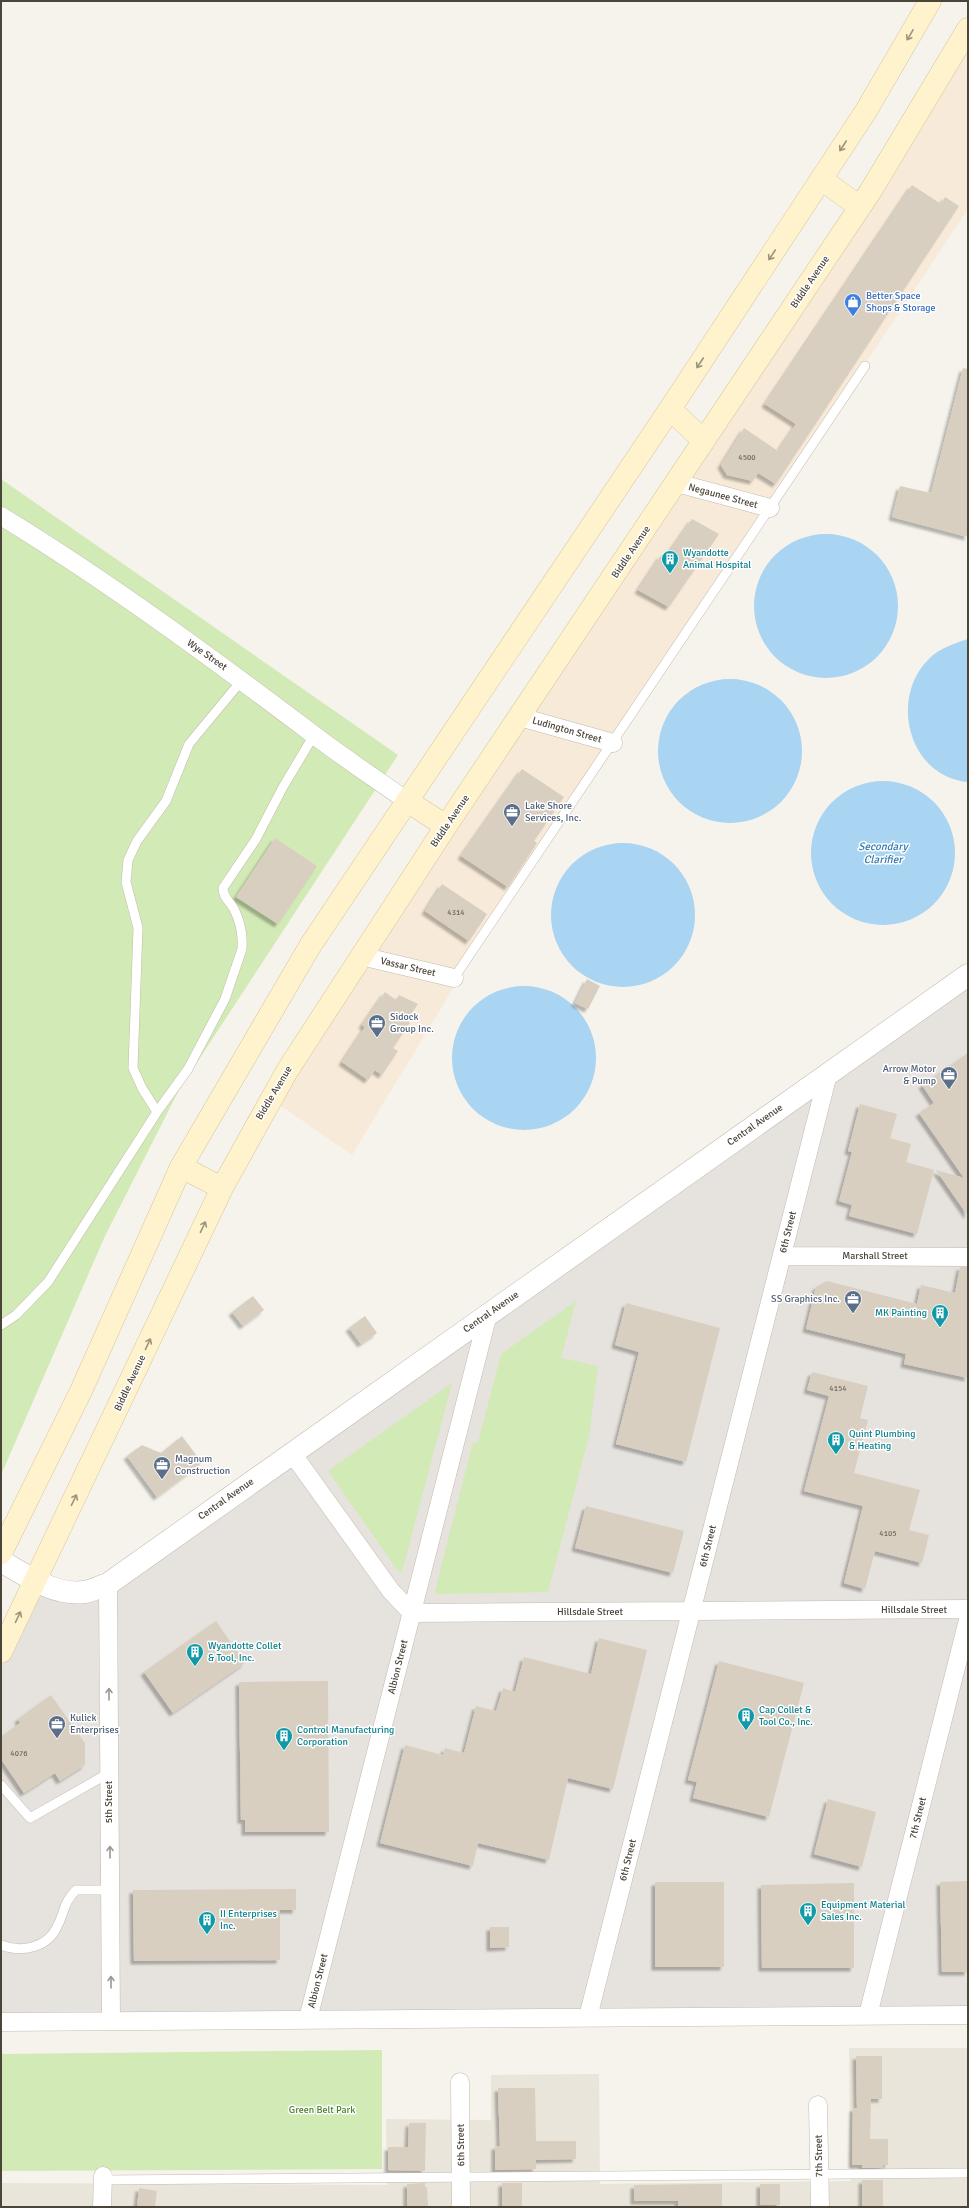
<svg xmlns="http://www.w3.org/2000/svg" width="969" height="2208" viewBox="0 0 969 2208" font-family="Signika,sans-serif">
	<defs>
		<filter id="shadow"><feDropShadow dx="-3.5" dy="3.5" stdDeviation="1" flood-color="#0004"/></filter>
	</defs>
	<rect width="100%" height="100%" fill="#f6f3ec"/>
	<path fill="#eae5da" d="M849 2048H968V2207H1V2183L387 2185 386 2119 491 2120V2075L599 2074 600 2184 850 2181Z"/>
	<path fill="#f7ead8" d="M968 31V209L613 743 457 982 352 1155 271 1099Z"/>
	<path fill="#e6e2dd" d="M968 975V2015L1 2022V1652L35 1580 85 1592Z"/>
	<path fill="#d2eab5" d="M1 479 398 755 179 1090 105 1236 1 1475Z
		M576 1301 561 1358 598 1366 589 1436 548 1592 438 1594 435 1591 473 1442 478 1443 501 1354Z
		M452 1383 402 1572 398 1571 328 1471Z
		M382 2050V2169L1 2171V2054Z"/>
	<path fill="#e5e3e0" d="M604 1439 702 1464 684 1531 586 1506Z"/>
	<path fill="#a9d4f2" d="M754 606a72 72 0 1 1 144 0a72 72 0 1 1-144 0Z
		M968 639V782C909 777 889 699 928 660 939 648 953 644 968 639Z
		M658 751a72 72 0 1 1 144 0a72 72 0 1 1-144 0Z
		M811 853a72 72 0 1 1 144 0a72 72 0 1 1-144 0Z
		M551 915a72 72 0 1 1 144 0a72 72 0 1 1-144 0Z
		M452 1058a72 72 0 1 1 144 0a72 72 0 1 1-144 0Z"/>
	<path fill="#d8cfc1" filter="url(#shadow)" d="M912 185 941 204 945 197 959 206 776 484 758 473 753 481 727 475 721 465 744 428 778 451 796 424 765 404Z
		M963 368 968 369V537L892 517 900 486 931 493Z
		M692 519 719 534 669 607 638 590 661 555 665 558Z
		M522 769 564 797 534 841 537 843 508 887 461 856Z
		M275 838 317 866 278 924 236 897Z
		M442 884 487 914 469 941 425 911Z
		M587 979 600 986 588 1009 575 1003Z
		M385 992 396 1000 399 995 418 1004 407 1020 410 1023 393 1048 398 1051 382 1075 375 1070 368 1080 342 1062 365 1027 362 1025Z
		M968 1053V1216L936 1170 964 1178 919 1113 934 1103 922 1085Z
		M860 1104 897 1114 890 1138 911 1144 906 1162 934 1170 917 1234 849 1216 852 1205 839 1201 852 1152 848 1151Z
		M960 1267H968V1378L904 1364 906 1354 806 1329 816 1287 827 1281 917 1304 921 1285 955 1293Z
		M253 1296 264 1310 243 1326 232 1312Z
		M626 1303 720 1328 686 1462 616 1444 639 1352 615 1345Z
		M365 1316 377 1333 361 1344 349 1328Z
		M812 1372 868 1386 860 1418 868 1420 854 1473 920 1490 909 1530 929 1535 922 1563 875 1551 865 1589 844 1583 863 1506 804 1491 829 1396 807 1390Z
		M182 1436 202 1463 157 1497 127 1456 142 1445 161 1453Z
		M586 1506 684 1531 673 1573 575 1548Z
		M216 1621 245 1663 173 1713 144 1672Z
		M599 1638 647 1650 613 1789 568 1778 549 1860 478 1843 473 1866 380 1843 405 1745 443 1755 445 1748 464 1753 476 1706 496 1711 503 1688 515 1692 524 1657 591 1674Z
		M719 1661 804 1683 769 1817 693 1798 697 1782 688 1780Z
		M328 1681 329 1832H245V1820H241L239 1682Z
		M51 1695 85 1743V1765L60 1781 55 1773 24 1793 1 1759V1737L20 1723 18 1719Z
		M828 1799 876 1812 862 1867 814 1854Z
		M968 1881V1972H942L940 1882Z
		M655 1882H724V1967H655Z
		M854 1883V1968H762L761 1885Z
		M296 1889V1910H280V1960L134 1961 133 1890Z
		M490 1927H509V1947L490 1948Z
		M856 2056H882V2099H871L870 2139H888V2165H883V2168H862V2165H852L853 2108H857Z
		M498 2088H535L536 2141H576V2159L536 2160V2169L495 2170V2146H500Z
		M409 2123H426L425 2171 388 2170V2147H408Z
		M862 2180H883V2207H862Z
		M425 2183V2187H427L428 2207H407V2184Z
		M502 2183H522V2207H502Z
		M704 2184H722V2207L678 2206V2201H634V2185Z
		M760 2184H780V2205H760Z
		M139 2188 157 2191 155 2207H137Z"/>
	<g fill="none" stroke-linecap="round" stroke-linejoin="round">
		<defs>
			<path id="service" d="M454 978 865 366
				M157 1112 142 1088 133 1068 138 928 126 882 128 860 137 841 166 801 189 744 242 680
				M1 1325 16 1315 48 1282 157 1112 188 1069 225 999 242 949C243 936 240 921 234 909 230 901 223 898 223 888L256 839 283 787 314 735
				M1 1785 30 1818 109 1773
				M1 1945C21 1953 47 1948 57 1927 65 1912 63 1903 76 1890H110
				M103 2180 968 2173"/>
			<path id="minor" d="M677 483 770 508
				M1 516C109 582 212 658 314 735 344 758 376 779 407 801
				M520 717 613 743
				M361 956 454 978
				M782 1256 968 1257
				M292 1453 391 1591 412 1613 968 1609
				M108 1584 111 2021
				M868 2015 968 1620
				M588 2017 828 1074
				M308 2019 488 1314
				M1 2022 968 2015
				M460 2082 461 2207
				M818 2105 820 2207
				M102 2207 103 2176"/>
			<path id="tertiary" d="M1 1561C25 1575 55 1596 84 1592 92 1591 101 1586 108 1584L968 975"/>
			<path id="secondary" d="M821 179 860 207
				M670 409 704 441
				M407 801 446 826
				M181 1167 222 1188
				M1 1553 81 1391 181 1167 310 946 670 409 866 111 930 1
				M1 1652 222 1188 287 1071 446 826 870 192 968 29"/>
		</defs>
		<use href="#service" stroke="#c2bbae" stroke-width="10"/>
		<use href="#minor" stroke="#c2bbae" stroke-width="19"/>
		<use href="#tertiary" stroke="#c2bbae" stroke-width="23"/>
		<use href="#secondary" stroke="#d6c79b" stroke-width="23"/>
		<use href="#service" stroke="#fff" stroke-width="9"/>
		<use href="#minor" stroke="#fff" stroke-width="18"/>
		<use href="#tertiary" stroke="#fff" stroke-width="22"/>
		<use href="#secondary" stroke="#fff3cd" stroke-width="22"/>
	</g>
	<defs><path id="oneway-shaft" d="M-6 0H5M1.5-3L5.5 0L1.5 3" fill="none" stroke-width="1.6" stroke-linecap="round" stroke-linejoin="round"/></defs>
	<g stroke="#9c937c">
		<use href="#oneway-shaft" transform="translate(910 35) rotate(120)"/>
		<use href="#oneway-shaft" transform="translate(843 146) rotate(123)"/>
		<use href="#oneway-shaft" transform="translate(772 255) rotate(123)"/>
		<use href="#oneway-shaft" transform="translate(700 363) rotate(123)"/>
		<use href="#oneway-shaft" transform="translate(203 1227) rotate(-65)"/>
		<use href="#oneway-shaft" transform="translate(148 1344) rotate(-65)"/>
		<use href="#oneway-shaft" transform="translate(74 1500) rotate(-64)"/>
		<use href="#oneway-shaft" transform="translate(18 1617) rotate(-65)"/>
	</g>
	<g stroke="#9c9892">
		<use href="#oneway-shaft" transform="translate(109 1694) rotate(-90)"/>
		<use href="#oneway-shaft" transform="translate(110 1852) rotate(-90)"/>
		<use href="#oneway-shaft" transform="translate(111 1982) rotate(-90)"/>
	</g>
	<defs>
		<symbol id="shop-pin" viewBox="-11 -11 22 30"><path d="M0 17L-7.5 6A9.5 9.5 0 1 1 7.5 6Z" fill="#3f7fe0" stroke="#fff"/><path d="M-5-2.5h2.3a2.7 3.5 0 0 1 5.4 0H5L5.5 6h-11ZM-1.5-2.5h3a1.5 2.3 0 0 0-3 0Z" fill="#fff"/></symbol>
		<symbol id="building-pin" viewBox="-11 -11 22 30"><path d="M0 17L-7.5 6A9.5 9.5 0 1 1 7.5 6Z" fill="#0f9aa8" stroke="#fff"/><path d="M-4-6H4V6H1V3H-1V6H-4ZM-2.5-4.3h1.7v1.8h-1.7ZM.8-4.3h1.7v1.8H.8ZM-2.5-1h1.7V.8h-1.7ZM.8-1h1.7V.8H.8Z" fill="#fff"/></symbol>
		<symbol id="office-pin" viewBox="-11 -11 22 30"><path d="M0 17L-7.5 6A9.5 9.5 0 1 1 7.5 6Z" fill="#5c6f8a" stroke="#fff"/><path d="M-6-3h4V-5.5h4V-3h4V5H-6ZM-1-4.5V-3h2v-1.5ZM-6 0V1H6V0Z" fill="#fff"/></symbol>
	</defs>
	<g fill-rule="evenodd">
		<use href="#shop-pin" x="843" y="292" width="20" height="27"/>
		<use href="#building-pin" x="660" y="549" width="20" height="27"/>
		<use href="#office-pin" x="502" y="802" width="20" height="27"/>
		<use href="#office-pin" x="367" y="1013" width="20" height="27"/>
		<use href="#office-pin" x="939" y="1065" width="20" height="27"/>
		<use href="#office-pin" x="843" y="1289" width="20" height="27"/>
		<use href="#building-pin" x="930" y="1303" width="20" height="27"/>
		<use href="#building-pin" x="826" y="1430" width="20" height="27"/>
		<use href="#office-pin" x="152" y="1455" width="20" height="27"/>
		<use href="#building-pin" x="185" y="1642" width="20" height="27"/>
		<use href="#building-pin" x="736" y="1706" width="20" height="27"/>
		<use href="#office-pin" x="47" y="1714" width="20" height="27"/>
		<use href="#building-pin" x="274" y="1726" width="20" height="27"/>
		<use href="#building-pin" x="798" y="1901" width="20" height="27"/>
		<use href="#building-pin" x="197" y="1910" width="20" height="27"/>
	</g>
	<g text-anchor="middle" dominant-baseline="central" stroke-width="3" stroke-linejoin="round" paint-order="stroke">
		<g font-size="8" fill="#6e675b">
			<text x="747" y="457">4500</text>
			<text x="456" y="912">4314</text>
			<text x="838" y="1388">4154</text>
			<text x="888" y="1533">4105</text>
			<text x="19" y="1753">4076</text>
		</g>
		<g font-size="10" fill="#4b4439" stroke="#fff">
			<text transform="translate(810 282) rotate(-56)">Biddle Avenue</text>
			<text transform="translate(723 496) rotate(15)">Negaunee Street</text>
			<text transform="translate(631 552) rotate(-56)">Biddle Avenue</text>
			<text transform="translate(207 655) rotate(35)">Wye Street</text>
			<text transform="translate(567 730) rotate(16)">Ludington Street</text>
			<text transform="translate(450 821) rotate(-56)">Biddle Avenue</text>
			<text transform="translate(408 967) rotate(13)">Vassar Street</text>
			<text transform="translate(274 1093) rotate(-59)">Biddle Avenue</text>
			<text transform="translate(755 1125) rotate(-35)">Central Avenue</text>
			<text transform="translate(788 1232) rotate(-76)">6th Street</text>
			<text x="875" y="1256">Marshall Street</text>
			<text transform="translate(491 1312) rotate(-35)">Central Avenue</text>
			<text transform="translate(130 1383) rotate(-65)">Biddle Avenue</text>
			<text transform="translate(226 1499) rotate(-35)">Central Avenue</text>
			<text transform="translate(708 1546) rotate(-76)">6th Street</text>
			<text x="914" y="1610">Hillsdale Street</text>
			<text x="590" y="1612">Hillsdale Street</text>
			<text transform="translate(398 1667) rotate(-76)">Albion Street</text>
			<text transform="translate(109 1802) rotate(-90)">5th Street</text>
			<text transform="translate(918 1818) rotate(-76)">7th Street</text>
			<text transform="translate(628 1860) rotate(-76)">6th Street</text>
			<text transform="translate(318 1981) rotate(-76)">Albion Street</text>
			<text transform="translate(461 2145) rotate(-91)">6th Street</text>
			<text transform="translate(819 2156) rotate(-91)">7th Street</text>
		</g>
		<g font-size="10" fill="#366cbe" stroke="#fff" text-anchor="start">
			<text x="866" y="296">Better Space<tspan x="866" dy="12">Shops &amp; Storage</tspan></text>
		</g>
		<g font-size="10" fill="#0d838f" stroke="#fff" text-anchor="start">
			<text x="683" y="553">Wyandotte<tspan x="683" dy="12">Animal Hospital</tspan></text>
			<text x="927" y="1313" text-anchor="end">MK Painting</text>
			<text x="849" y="1434">Quint Plumbing<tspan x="849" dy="12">&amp; Heating</tspan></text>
			<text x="208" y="1646">Wyandotte Collet<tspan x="208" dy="12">&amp; Tool, Inc.</tspan></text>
			<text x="759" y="1710">Cap Collet &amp;<tspan x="759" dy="12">Tool Co., Inc.</tspan></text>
			<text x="297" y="1730">Control Manufacturing<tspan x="297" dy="12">Corporation</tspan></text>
			<text x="821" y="1905">Equipment Material<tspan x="821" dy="12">Sales Inc.</tspan></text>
			<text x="220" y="1914">II Enterprises<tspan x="220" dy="12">Inc.</tspan></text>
		</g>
		<g font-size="10" fill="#4e5e75" stroke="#fff" text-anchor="start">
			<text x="525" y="806">Lake Shore<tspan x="525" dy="12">Services, Inc.</tspan></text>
			<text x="390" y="1017">Sidock<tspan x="390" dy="12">Group Inc.</tspan></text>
			<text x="936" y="1069" text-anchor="end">Arrow Motor<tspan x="936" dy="12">&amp; Pump</tspan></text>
			<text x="840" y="1299" text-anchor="end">SS Graphics Inc.</text>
			<text x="175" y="1459">Magnum<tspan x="175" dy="12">Construction</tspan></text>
			<text x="70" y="1718">Kulick<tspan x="70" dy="12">Enterprises</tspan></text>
		</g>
		<g font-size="10" fill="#4a7f2a" stroke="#fff">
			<text x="322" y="2110">Green Belt Park</text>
		</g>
		<g font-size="11" font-style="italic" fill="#2e7ab2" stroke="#fff">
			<text x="883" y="846">Secondary<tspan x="883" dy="13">Clarifier</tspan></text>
		</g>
	</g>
	<rect width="969" height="2208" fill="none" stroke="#4b4439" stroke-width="4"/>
</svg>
